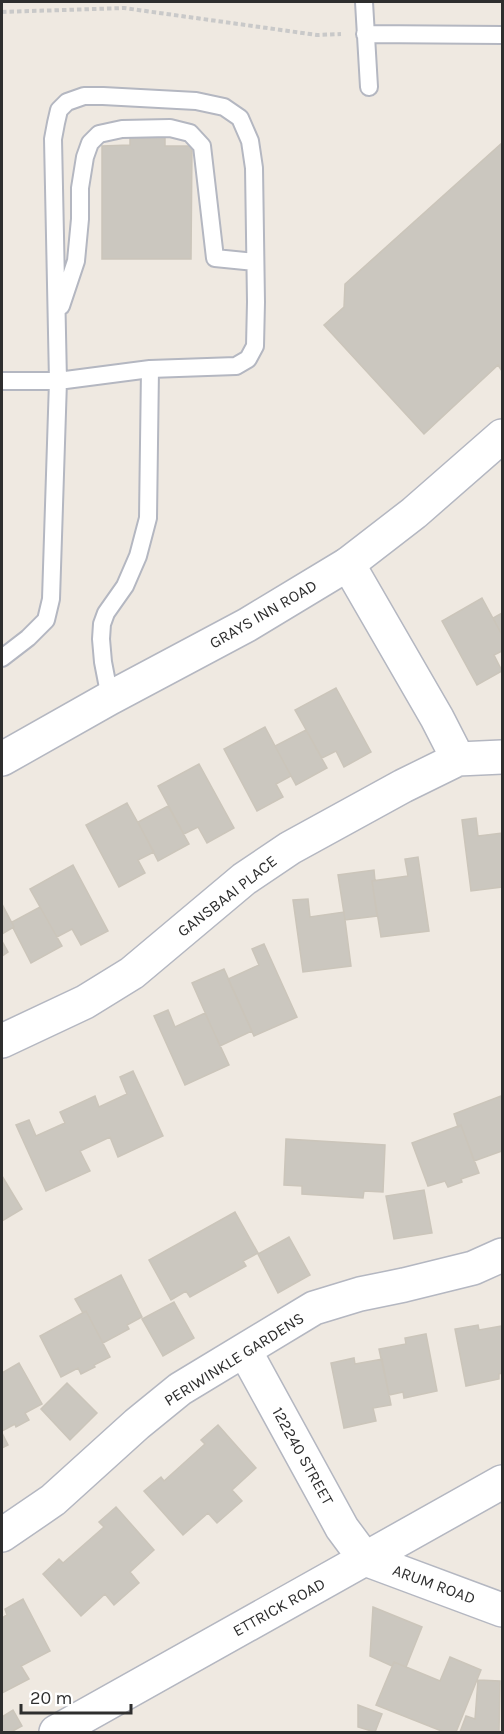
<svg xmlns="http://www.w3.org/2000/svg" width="504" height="1734" viewBox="0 0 504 1734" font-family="Karla,sans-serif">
	<rect width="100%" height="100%" fill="#efe9e1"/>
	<path fill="#cbc7bf" stroke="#cbc5ba" stroke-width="1.5" d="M130 130 165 131V146H192L191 259H102V146L130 145Z
		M502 143V371L498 365 424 434 324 325 344 307 345 284Z
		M482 598 502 635V651L494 655 502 671 477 685 442 621Z
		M502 613V635L493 618Z
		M336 688 371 752 344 767 336 751 322 758 295 710Z
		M265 727 291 776 276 784 283 797 257 811 224 749Z
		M306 730 327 768 296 785 275 746Z
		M199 764 234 828 207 843 198 827 184 834 158 786Z
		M127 803 154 852 138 860 145 873 119 887 86 825Z
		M168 806 189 844 158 861 138 822Z
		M476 818 478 836 502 833V887L471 891 462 820Z
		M418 857 429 931 381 937 372 881 408 876 405 859Z
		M73 865 108 931 81 945 72 929 57 937 30 889Z
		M374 870 375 881H372L377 916 345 920 338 875Z
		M308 899 310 917 344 912 351 966 303 972 293 900Z
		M2 904 14 927 2 934Z
		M40 907 62 946 31 963 13 928 14 927 12 922Z
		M2 941 8 952 2 956Z
		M264 944 297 1017 254 1036 228 979 259 965 252 949Z
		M224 969 252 1031 220 1046 192 983Z
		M168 1010 175 1027 205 1013 229 1065 185 1085 154 1016Z
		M133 1071 163 1136 118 1157 110 1137 80 1151 90 1171 46 1191 16 1125 29 1120 36 1136 65 1123 60 1112 95 1096 99 1107 127 1094 120 1077Z
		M501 1096 502 1100V1151L474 1161 461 1125 458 1127 454 1114Z
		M461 1125 479 1173 461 1179 462 1182 448 1187 445 1181 428 1186 412 1143Z
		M286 1139 385 1145 383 1192 364 1191 363 1198 302 1194V1186L284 1185Z
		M2 1176 22 1209 2 1221Z
		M424 1190 432 1233 394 1239 386 1196Z
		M235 1212 258 1253 243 1261 246 1266 190 1297 186 1291 171 1300 149 1260Z
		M289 1237 310 1275 278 1293 258 1254Z
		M121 1275 142 1317 127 1325 129 1329 103 1343 86 1311 83 1313 75 1299Z
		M174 1302 194 1338 163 1356 142 1319Z
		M86 1311 110 1357 94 1365 95 1367 81 1374 78 1368 61 1377 40 1336Z
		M478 1325 479 1330 502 1326V1373L499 1374V1379L466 1386 455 1329Z
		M426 1334 437 1391 404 1398 403 1392 389 1395 379 1349 406 1344 405 1338Z
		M354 1358 355 1364 382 1359 391 1405 373 1408 376 1421 344 1428 331 1363Z
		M19 1363 42 1404 25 1413 29 1420 16 1427 15 1424 2 1431V1373Z
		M67 1383 97 1413 70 1440 41 1409Z
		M218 1425 256 1468 232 1490 242 1501 217 1523 208 1513 183 1535 144 1491 161 1477 164 1481 205 1444 201 1440Z
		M2 1433 8 1445 2 1448Z
		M116 1507 154 1550 130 1572 139 1583 114 1605 105 1594 81 1616 43 1574 59 1559 63 1563 104 1527 99 1522Z
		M23 1599 50 1651 21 1666 29 1679 2 1693V1618L7 1615 5 1609Z
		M373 1607 422 1627 406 1667 394 1662 392 1666 370 1656Z
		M450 1657 481 1670 456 1732H444L376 1705 394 1662 440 1681Z
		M478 1680 500 1681 499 1732H460L466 1716 475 1719Z
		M358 1705 382 1714 375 1732 358 1727Z
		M13 1710 22 1726 11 1732H2V1717Z"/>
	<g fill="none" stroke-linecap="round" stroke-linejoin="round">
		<defs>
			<path id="lane" d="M364 2 369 87
				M365 34 502 35
				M61 306 76 261 80 219V188L85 157 90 143 99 134 122 129 170 128 190 133 202 146 215 258 255 262
				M2 381H58L150 369 236 366 248 359 255 346 256 302 254 168 250 141 240 118 224 107 196 101 103 96H84L67 102 59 110 56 123 53 139 58 381 51 599 46 620 28 638 2 658
				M110 698 103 662 101 639 102 624 106 613 125 586 138 556 148 518 150 369"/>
			<path id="street" d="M348 564 437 718 458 759
				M2 1041 85 1002 132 973 244 879 290 848 403 786 458 759 502 757
				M245 1351 342 1528 365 1559 502 1610
				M2 1535 53 1500 137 1424 180 1389 314 1308 360 1294 404 1285 473 1268 502 1255
				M56 1732 502 1482"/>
			<path id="secondary" d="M2 759 110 698 247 625 348 564 414 513 502 436"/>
		</defs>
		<use href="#lane" stroke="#b4b7c1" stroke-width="20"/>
		<use href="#street" stroke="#b4b7c1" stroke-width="36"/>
		<use href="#secondary" stroke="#b4b7c1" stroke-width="36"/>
		<path stroke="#c9c9c9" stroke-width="4" stroke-dasharray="4.5 3" stroke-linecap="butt" d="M2 12 124 8 317 35 341 34"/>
		<use href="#lane" stroke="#fff" stroke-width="16"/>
		<use href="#street" stroke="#fff" stroke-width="33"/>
		<use href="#secondary" stroke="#fff" stroke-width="33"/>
	</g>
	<g text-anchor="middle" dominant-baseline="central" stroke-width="4.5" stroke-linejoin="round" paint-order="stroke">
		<g font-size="16" fill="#2e2e2e" stroke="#fff">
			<text transform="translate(263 614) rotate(-30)">GRAYS INN ROAD</text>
			<text transform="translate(227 896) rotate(-38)">GANSBAAI PLACE</text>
			<text transform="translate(234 1359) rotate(-32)">PERIWINKLE GARDENS</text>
			<text transform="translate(303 1456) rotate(61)">122240 STREET</text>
			<text transform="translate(434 1584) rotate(20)">ARUM ROAD</text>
			<text transform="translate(279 1607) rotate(-29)">ETTRICK ROAD</text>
		</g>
	</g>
	<rect width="504" height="1734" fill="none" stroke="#2e2e2e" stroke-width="6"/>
	<path d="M21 1704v9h110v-9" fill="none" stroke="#2e2e2e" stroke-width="3"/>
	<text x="30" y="1704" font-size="18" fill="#2e2e2e" stroke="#ffffff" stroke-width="4.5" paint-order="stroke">20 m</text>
</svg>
